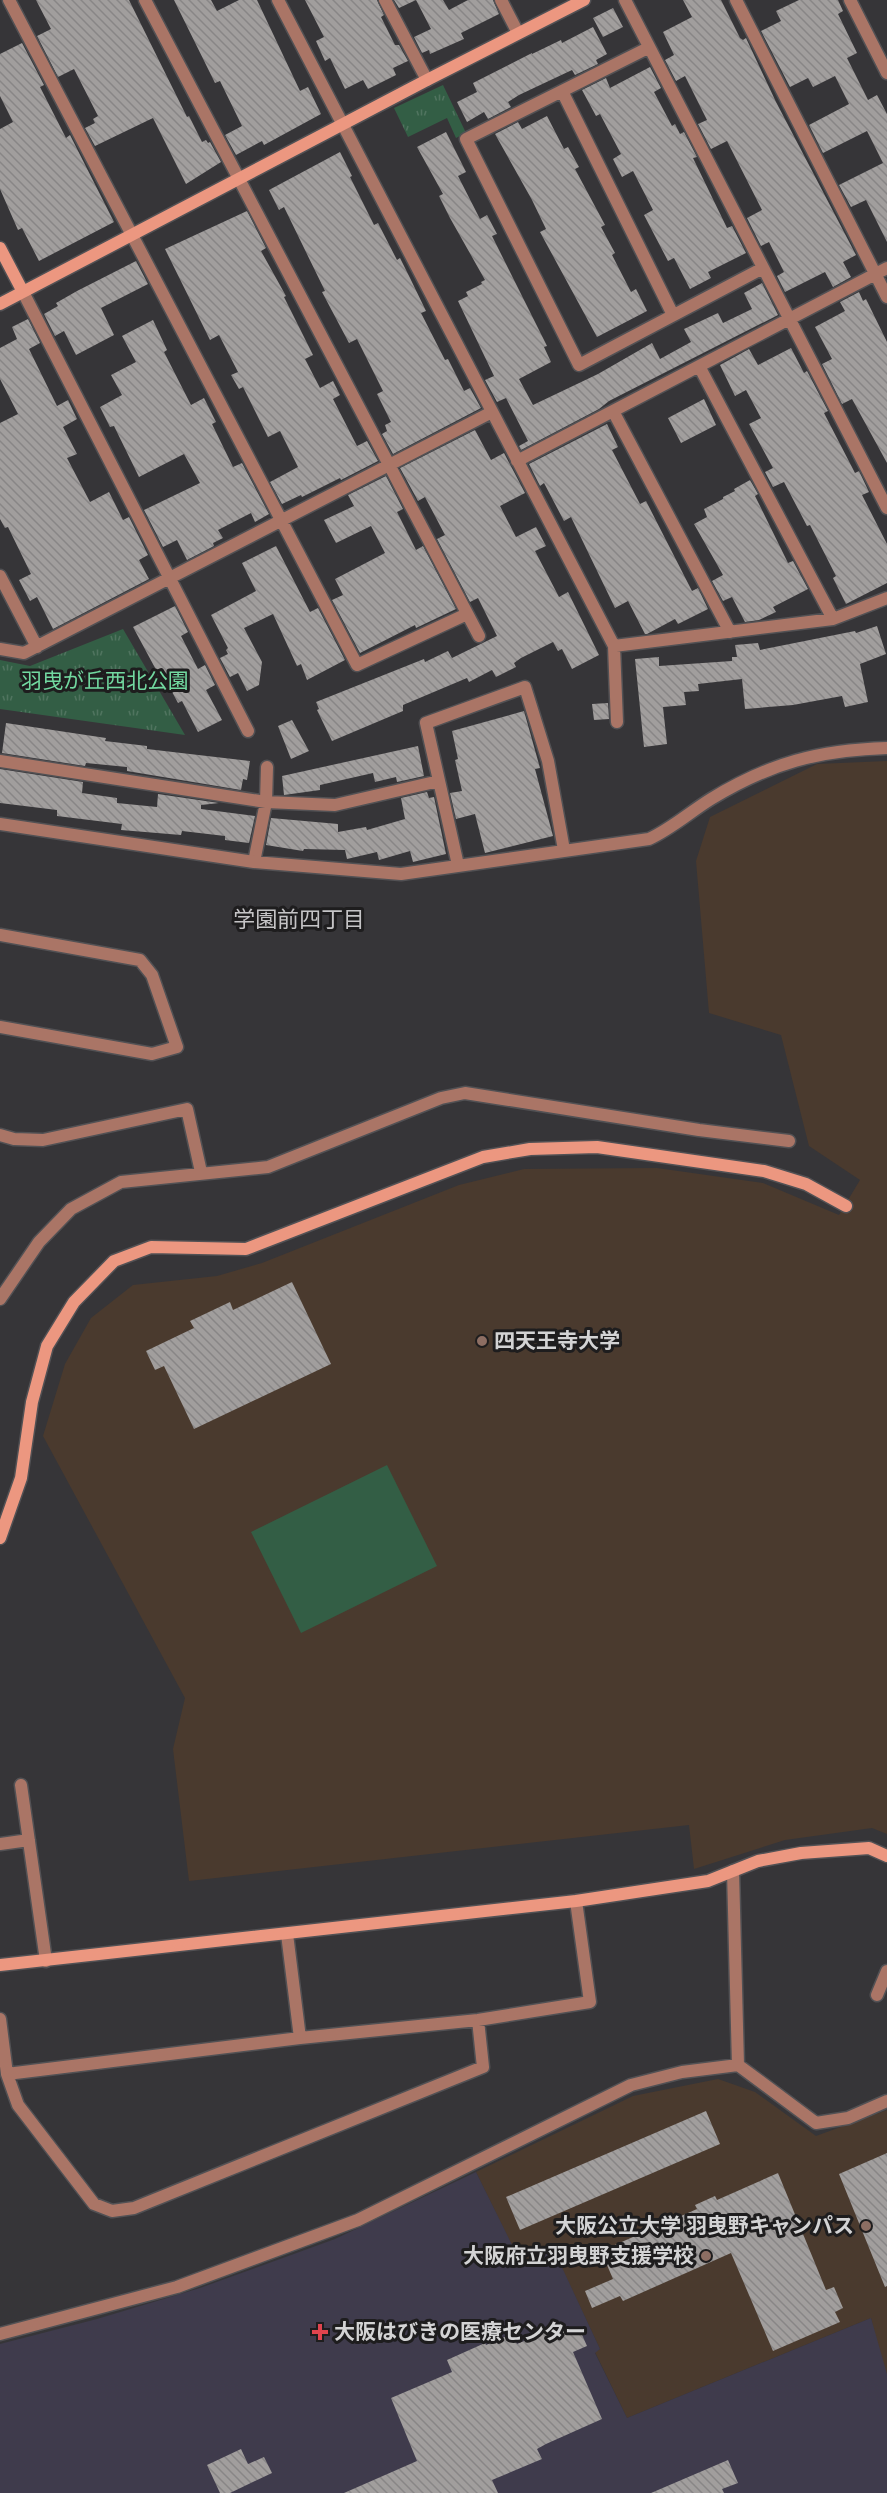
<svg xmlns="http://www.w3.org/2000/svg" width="887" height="2493" viewBox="0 0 887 2493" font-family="'Fira Sans','Noto Sans JP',sans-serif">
	<defs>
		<pattern id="park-tufts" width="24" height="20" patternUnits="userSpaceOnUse" patternTransform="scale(1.5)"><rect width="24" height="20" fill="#335e45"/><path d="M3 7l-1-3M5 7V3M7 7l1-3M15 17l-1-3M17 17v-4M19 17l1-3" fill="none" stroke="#50745f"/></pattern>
		<pattern id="building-back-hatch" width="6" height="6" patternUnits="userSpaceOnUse" patternTransform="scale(1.5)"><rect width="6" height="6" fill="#a19e9d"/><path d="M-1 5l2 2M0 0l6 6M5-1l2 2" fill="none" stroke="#888686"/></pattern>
	</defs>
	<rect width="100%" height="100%" fill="#363538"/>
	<path fill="#4a3a2e" d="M887 761V1834L872 1828 785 1840 694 1869 689 1825 189 1881 173 1749 185 1698 43 1436 65 1364 91 1318 133 1285 217 1276 262 1263 459 1185 524 1169 657 1168 763 1183 839 1215 860 1180 809 1146 781 1035 709 1013 696 861 710 817 817 764Z
		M718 2079 755 2092 816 2136 887 2110V2386L871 2318 627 2418 595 2352 600 2349 553 2249 521 2264 476 2172 633 2096Z"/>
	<path fill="#3f3b4c" d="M476 2172 521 2263 553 2248 600 2349 595 2353 627 2418 871 2318 887 2374V2493H0V2344L97 2319 200 2288 335 2239Z"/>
	<path fill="url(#park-tufts)" d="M443 85 466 133 456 138 447 118 408 137 394 108Z
		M123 629 185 735 0 709V660L30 666Z"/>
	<path fill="#335e45" d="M387 1465 437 1566 301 1633 251 1532Z"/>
	<path fill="url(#building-back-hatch)" d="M36 0H129L187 117 189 116 202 142 206 140 208 143 210 142 221 162 186 184 153 118 95 146 85 128 95 123 93 119 98 116 74 69 58 77 37 36 51 29Z
		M174 0H211L217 11 239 0H257L300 91 308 87 321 114 264 145 262 141 236 155 225 135 242 126 220 81 215 83Z
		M305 0H377L384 15 381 17 395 45H399L408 61 393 68 396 75 368 89 363 80 345 89 330 58 325 61 316 41 324 37Z
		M394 0H443L449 10 468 0H493L499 14 461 33 464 39 430 54 429 50 422 53 414 37 431 29 416 0 399 8Z
		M683 0H721L740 38 743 40 746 38 776 102 856 255 843 262 851 277 833 287 825 272 785 292 777 276 784 272 769 242 761 246 747 218 762 210 727 141 711 149 698 124 707 120 685 76 676 81 665 60 674 55 663 32 692 17Z
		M799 0H838L843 11 838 14 857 53 847 58 868 100 877 95 887 114V242L866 200 851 207 839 185 883 163 867 131 823 153 809 125 849 104 835 76 813 87 808 78 790 87 761 31 781 21 776 11Z
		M613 8 623 27 603 37 593 18Z
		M593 27 607 54 596 60 598 64 575 75 572 70 519 95 508 102 511 107 488 119 484 112 467 122 457 102 477 92 473 83 532 53V54L561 40 562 43Z
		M22 43 44 85 40 87 66 138 70 135 114 222 39 261 22 228 18 230 0 189V129L13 122 0 96V54Z
		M650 67 661 88 654 92 672 126 675 124 680 134 684 132 697 157 693 158 727 228 732 226 746 253 708 272 711 278 690 289 674 258 668 261 644 215 653 210 633 171 622 177 613 159 621 154 600 114 596 116 582 90 606 78 610 88Z
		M547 116 564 149 568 147 579 167 575 169 605 225 601 227 615 253 612 255 631 292 636 289 647 311 597 337 540 232 546 229 532 200 495 134 518 122 522 129Z
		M446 132 466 172 458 176 480 219 487 215 497 234 492 236 547 346 544 347 551 362 519 379 533 405 598 374 652 343 660 359 691 342 684 329 718 313 723 323 752 309 744 293 762 283 778 315 609 401 599 409 521 450 519 446 528 441 506 398 497 402 485 380 494 376 458 301 468 296 466 292 482 284 481 282 485 280 450 218 439 196 443 194 417 147Z
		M340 152 352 176 350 177 374 225 378 223 397 260 400 258 410 278 426 311 421 313 445 360 448 359 464 391 470 388 481 408 393 454 382 434 387 431 385 425 391 422 377 394 383 391 357 339 349 343 322 292 325 291 284 207 279 210 269 190Z
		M247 211 266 248 261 251 286 296 284 297 313 355 305 359 320 388 333 381 340 395 333 399 357 446 367 441 378 461 341 480 340 478 302 497 301 495 282 504 270 482 298 467 280 431 268 437 243 387 239 389 231 375 238 372 219 335 210 340 165 249Z
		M136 261 148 284 101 308 114 335 76 355 64 331 55 336 44 314 58 306 56 303 77 291Z
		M859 292 863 301 866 299 887 342V463L852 399 842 404 822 364 832 359 815 327 845 311 840 302Z
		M28 319 40 343 29 349 57 406 68 400 77 419 63 427 77 454 67 458 90 502 109 492 123 520 129 517 148 555 139 560 149 579 53 629 37 597 30 601 19 580 31 574 8 527 5 528 0 519V423L18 414 0 379V348L17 339 12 327Z
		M153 320 167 350 164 352 191 405 204 398 216 422 212 424 233 467 242 463 269 514 255 522 251 513 218 530 223 538 213 543 214 546 187 560 177 540 163 547 144 510 200 483 184 454 139 477 114 426 110 427 100 407 122 395 111 375 136 362 122 336Z
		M791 348 804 373 807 371 828 411 824 413 855 473 859 471 869 492 862 495 887 544V583L846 604 833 578 836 576 810 525 807 526 784 482 773 487 765 472 773 468 749 424 761 418 746 390 735 396 720 365 749 349 758 365Z
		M704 399 716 425 681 443 668 418Z
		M607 424 618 447 612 450 640 504 646 501 692 591 698 588 708 609 678 624 675 619 647 634H645L628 601 615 608 571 517 564 521 544 483 540 486 529 464Z
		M475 430 491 460 504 453 525 493 500 506 516 537 536 527 546 546 535 551 559 597 568 592 599 655 572 669 562 649 558 651 553 642 521 658 514 663 516 667 496 677 492 670 469 682 467 678 403 705V711L332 741 317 710 319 709 316 702 424 659 425 662 448 651 452 658 497 636 478 598 470 602 437 539 445 535 425 497 418 501 400 468Z
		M386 476 403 509 397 512 416 550 423 546 456 609 416 628 415 625 360 653 332 600 343 595 335 579 385 553 371 526 336 543 324 520 354 506 348 495Z
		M750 480 758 494 755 496 761 508 788 563 793 561 808 589 773 607 776 612 759 620 745 622 732 597 723 601 712 581 723 575 694 524 707 517 704 509 723 499V497L735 491 734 489Z
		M276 546 310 612 318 608 345 660 307 680 301 664 297 666 273 614 244 628 262 662 259 685 247 691 238 673 230 677 220 658 228 654 226 650 228 648 211 615 256 591 242 563Z
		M175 606 188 632 181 636 198 669 205 665 215 685 206 690 222 720 198 732 182 701 178 703 164 677 161 679 133 627Z
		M877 626 886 654 860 664 868 702 845 707 842 696 793 705 745 709 742 679 698 684 699 691 684 692 686 705 663 707 667 744 644 747 635 659 659 657V666L732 661V657H737L735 645 758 643 760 650 855 631 856 633Z
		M608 703 609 719 594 720 592 704Z
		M524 711 540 768 535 769 553 836 485 853 475 814 456 819 450 793 462 791 455 760 458 759 452 731Z
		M292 720 309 751 291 759 278 726Z
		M6 723 106 738 105 741 147 746V749L250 761 247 780 243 779 241 790 127 771V767L86 763 85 766 2 753Z
		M418 746 424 776 397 782 396 777 375 782 373 773 320 785V790L284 795 282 776Z
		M0 769 83 782 82 793 117 798V803L157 807 158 794 219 803 201 805V809L255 816 249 843 225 840V836L182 831 181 835 121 830 122 824 57 816V810L0 803Z
		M427 792 429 798 434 797 446 854 413 862 410 851 379 860 377 852 347 859 345 850 304 849 303 851 266 845 271 818 338 824V832L366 827 367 830 405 819 401 798Z
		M292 1282 331 1364 194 1429 164 1366 155 1370 146 1351 194 1328 190 1321 230 1302 233 1310Z
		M706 2111 720 2144 520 2230 506 2197Z
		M887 2153V2286L885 2287 839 2174Z
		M778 2173 826 2290 834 2287 843 2308 835 2312 840 2322 773 2351 731 2253 623 2301 620 2296 592 2308 585 2291 613 2279 601 2251 697 2209 695 2205 715 2196 717 2200Z
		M561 2325 565 2334 579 2328 587 2346 573 2352 602 2419 546 2444 537 2449 542 2459 492 2480 498 2493H344L417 2461 391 2398 452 2372 447 2360 485 2343 486 2345 512 2334 517 2344Z
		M241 2449 248 2464 264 2457 272 2473 230 2493H220L207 2465Z
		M728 2460 738 2483 722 2489 724 2493H651Z"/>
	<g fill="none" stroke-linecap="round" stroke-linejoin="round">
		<defs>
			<path id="street" d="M9 0 357 665 467 614
				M145 0 479 636
				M278 0 614 646 617 722
				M385 0 427 80
				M501 0 518 33
				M625 0 887 508
				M736 0 887 297
				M850 0 887 73
				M648 48 466 139 579 365 763 268
				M562 91 673 315
				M23 292 248 731
				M699 366 833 619
				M613 411 730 632
				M517 461 887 268
				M0 576 37 647
				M614 646 833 619 887 598
				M0 649 24 653 492 412
				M0 761 266 802 335 805 439 781
				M0 824 254 862 401 874 649 839C671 829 690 812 711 799 770 763 819 750 887 748
				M254 862 266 802 267 767
				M458 865 426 723 525 687 548 761 564 850
				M0 935 140 960 152 975 177 1047 152 1054 0 1027
				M0 1135 14 1139 43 1140 187 1109 201 1172
				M0 1299 39 1242 71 1209 121 1182 268 1167 441 1098 465 1093 699 1130 789 1141
				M21 1785 46 1961
				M0 1844 29 1840
				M733 1871 738 2065
				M287 1934 300 2038
				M877 1995 887 1971
				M0 2019 7 2074 18 2105 94 2204 112 2211 134 2208 483 2067 478 2020
				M7 2074 300 2038 478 2020 590 2002 576 1901
				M0 2334 177 2287 358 2220 631 2085 682 2072 738 2065 816 2123 848 2118 887 2101"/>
			<path id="secondary" d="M0 248 23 292
				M0 304 427 80 584 0
				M0 1538 21 1478 32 1402 47 1346 74 1302 114 1261 151 1247 246 1249 483 1157 530 1149 597 1147 764 1171 806 1184 846 1206
				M0 1965 576 1901 708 1881 758 1861 801 1853 869 1848 887 1856"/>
		</defs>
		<use href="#street" stroke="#525154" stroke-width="15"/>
		<use href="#secondary" stroke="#525154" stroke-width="15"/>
		<use href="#street" stroke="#aa7566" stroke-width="12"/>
		<use href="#secondary" stroke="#ec9780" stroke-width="12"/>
	</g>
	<g fill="#8d6e63" stroke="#1e1d1e" stroke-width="2">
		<circle cx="482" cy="1341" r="6"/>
		<circle cx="866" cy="2226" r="6"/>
		<circle cx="706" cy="2256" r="6"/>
	</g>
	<path fill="#e0444e" stroke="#1e1d1e" stroke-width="2" d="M317 2323h6v6h6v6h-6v6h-6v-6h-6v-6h6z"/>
	<g text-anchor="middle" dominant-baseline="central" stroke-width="6" stroke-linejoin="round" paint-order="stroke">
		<g font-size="21" fill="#72d9a0" stroke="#1e1d1e">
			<text x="105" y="681">羽曳が丘西北公園</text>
		</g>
		<g font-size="21" font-weight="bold" fill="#d3d3d4" stroke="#1e1d1e" text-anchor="start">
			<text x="494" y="1341">四天王寺大学</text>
			<text x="854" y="2226" text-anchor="end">大阪公立大学 羽曳野キャンパス</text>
			<text x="694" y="2256" text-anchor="end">大阪府立羽曳野支援学校</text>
			<text x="334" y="2332">大阪はびきの医療センター</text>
		</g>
		<g font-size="22" fill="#c5c4c6" stroke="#1e1d1e">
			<text x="299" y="919">学園前四丁目</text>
		</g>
	</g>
</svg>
